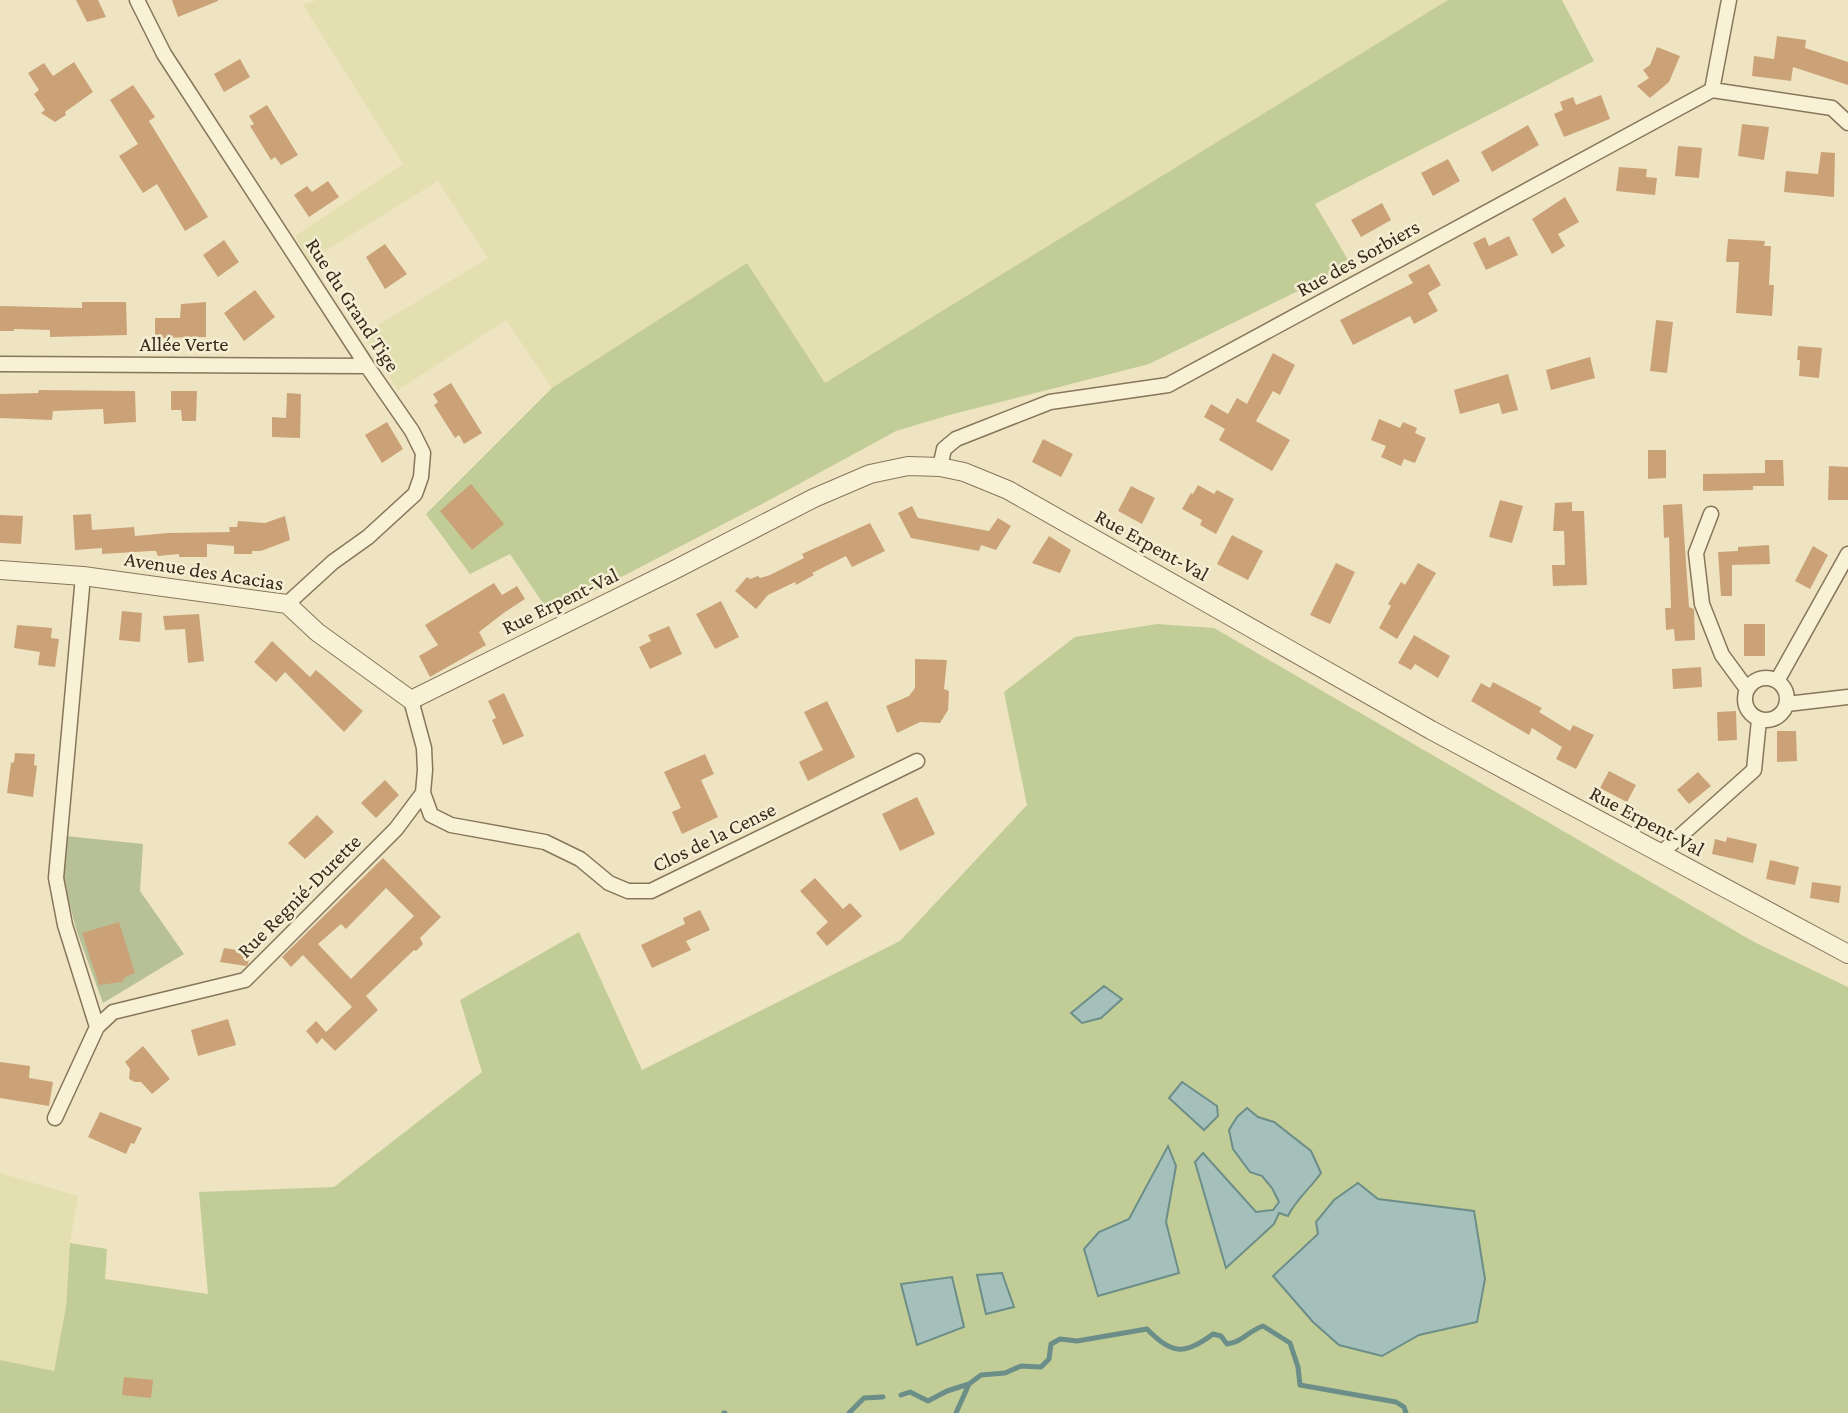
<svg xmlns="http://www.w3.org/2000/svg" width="1848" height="1413" viewBox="0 0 1848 1413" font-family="'Crimson Pro',serif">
	<rect width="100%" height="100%" fill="#eee4c2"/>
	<path fill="#e3dfb0" d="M317 0H1448L825 383 747 264 552 388 506 320 398 390 362 335 488 258 438 181 309 261 295 236 403 164 303 5Z
		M0 1173 78 1196 70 1243 66 1307 54 1371 0 1360Z"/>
	<path fill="#c1cc96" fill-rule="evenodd" d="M1448 0H1562L1594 61 1315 204 1351 265 1149 364 953 414 896 431 762 504 550 614 510 554 470 574 426 514 552 388 747 263 825 383Z
		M1157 624 1214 628 1754 942 1848 987V1413H0V1360L54 1371 66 1307 70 1243 107 1249 105 1279 208 1294 199 1192 334 1187 482 1072 460 1000 579 932 642 1070 900 941 1027 805 1004 692 1075 637ZM1103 986 1121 999 1082 1023 1072 1013ZM1258 1117 1274 1122 1311 1188 1299 1197 1288 1216 1279 1213 1227 1268 1203 1154 1256 1212 1273 1210 1279 1202C1272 1188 1266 1177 1250 1172ZM1168 1147 1176 1166 1166 1222 1179 1273 1099 1232 1129 1219ZM1378 1199 1474 1211 1477 1322 1419 1335 1382 1356 1339 1345 1313 1322 1273 1277 1318 1233Z"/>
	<path fill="#b7c096" d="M66 836 143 844 140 891 184 954 103 1003 77 932 62 876Z"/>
	<path fill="#a5c0ba" stroke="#6c8e89" stroke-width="2" d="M1104 986 1122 999 1101 1018 1082 1023 1071 1013Z
		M1182 1082 1217 1106 1218 1116 1204 1130 1169 1098Z
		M1247 1108 1258 1117 1274 1122 1311 1151 1321 1173C1310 1189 1296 1199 1288 1216L1279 1213 1274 1224 1226 1268 1195 1162 1203 1153 1256 1212 1273 1210 1279 1202 1272 1188 1262 1176 1250 1172 1233 1149 1229 1130 1237 1117Z
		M1168 1146 1176 1166 1166 1222 1179 1273 1098 1296 1084 1249 1099 1232 1129 1219Z
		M1358 1183 1378 1199 1474 1211 1485 1279 1477 1322 1419 1335 1382 1356 1339 1345 1313 1322 1273 1276 1318 1234 1316 1222 1334 1200Z
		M1002 1273 1014 1307 986 1314 977 1275Z
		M952 1277 964 1327 917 1345 901 1284Z"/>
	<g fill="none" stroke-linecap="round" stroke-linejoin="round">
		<path stroke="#6c8e89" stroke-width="5" d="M901 1395 910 1392 928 1401 947 1391 969 1384 981 1375 1005 1373 1021 1366 1041 1367 1049 1359 1051 1344 1060 1339 1077 1341 1147 1329C1171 1354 1184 1356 1213 1334L1221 1336 1227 1344C1243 1342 1248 1331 1263 1326L1290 1343 1298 1367 1300 1385 1396 1402 1404 1407 1406 1413
			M724 1413H725
			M849 1413 864 1398 883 1397
			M956 1413 969 1384"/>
	</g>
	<path fill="#cba278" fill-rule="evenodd" d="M76 0H98L106 17 87 22Z
		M172 0H218V1L178 17Z
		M1777 36 1806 40 1805 48 1848 62V85L1793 67 1791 81 1752 76 1754 56 1774 59Z
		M1657 47 1680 56 1669 82 1650 98 1637 86 1649 78 1643 70 1650 65Z
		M240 59 250 77 224 92 214 74Z
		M74 62 93 92 65 112 66 115 55 122 41 113 45 110 34 94 39 90 28 73 44 63 53 76Z
		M133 85 155 117 149 121 208 217 185 231 157 184 143 193 119 156 138 144 110 100Z
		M1601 95 1610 119 1564 137 1554 114 1563 110 1560 102 1573 97 1576 105Z
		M267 105 298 155 281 165 275 157 271 160 250 126 254 124 249 116Z
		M1742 124 1769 127 1764 160 1738 156Z
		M1528 125 1539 145 1492 172 1481 152Z
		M1678 146 1702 148 1699 178 1675 176Z
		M1821 152 1835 153 1834 197 1784 192 1786 171 1818 174Z
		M1448 159 1460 181 1433 196 1421 173Z
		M1619 167 1647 169 1646 177 1657 178 1655 195 1616 191Z
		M328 181 339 197 309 217 294 195 307 186 312 192Z
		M1565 197 1579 222 1558 234 1565 246 1552 254 1532 219Z
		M1382 203 1391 220 1361 237 1351 220Z
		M1509 236 1518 255 1486 270 1473 243 1485 237 1489 246Z
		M1728 239 1765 241 1764 246H1771L1769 285H1774L1772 316 1736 313 1739 262H1726Z
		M224 240 239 262 218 277 203 255Z
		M385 244 407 274 385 289 366 257Z
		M1429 264 1441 285 1428 293 1438 311 1414 324 1410 316 1353 345 1340 320 1413 283 1408 275Z
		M255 290 275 317 244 341 224 313Z
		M82 302H126L127 335 50 337V330L14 329V331H0V306L82 308Z
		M206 302V337L155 338V318H180L181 304Z
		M1656 320 1673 322 1667 373 1650 371Z
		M1798 346 1822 348 1819 378 1799 376 1800 360H1797Z
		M1273 353 1295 365 1280 395 1273 391 1256 421 1290 440 1272 471 1219 440 1225 429 1204 417 1211 404 1228 414 1237 398 1247 404Z
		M1590 357 1595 378 1551 390 1546 370Z
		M1508 374 1518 410 1502 414 1499 403 1460 414 1454 390Z
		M451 383 482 433 464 444 459 435 455 438 434 405 438 402 433 394Z
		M39 390 135 391 136 422 104 424 103 409 53 411 52 420 0 418V394L38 393Z
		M171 391H197L196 421H182L181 410H171Z
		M287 393 301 394 300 438 272 437V417L286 418Z
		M1379 419 1400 428 1403 422 1417 428 1415 433 1426 438 1415 463 1404 459 1401 466 1381 457 1386 446 1371 440Z
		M387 422 403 449 382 463 365 435Z
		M1043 439 1073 454 1061 477 1032 462Z
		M1648 450H1666V478L1648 479Z
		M1765 460H1783L1784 486H1753V490L1703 491V474L1765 473Z
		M1829 466 1848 467V500H1828Z
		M471 484 504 524 472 550 440 511Z
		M1198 485 1214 494 1217 490 1234 499 1216 534 1200 525 1202 520 1182 509 1191 493 1193 494Z
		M1131 486 1155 498 1142 524 1118 511Z
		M1500 500 1523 506 1512 543 1489 537Z
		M1572 502V511H1584L1587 585 1553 586 1552 565H1565L1564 531H1553L1555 503Z
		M1682 504 1689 607 1694 609 1695 640 1675 641 1674 629 1666 630 1665 608H1671L1669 537 1664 538 1663 505Z
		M912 506 918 518 989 531 998 518 1011 526 996 550 981 545 979 551 911 538 898 513Z
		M91 514 92 530 134 527 135 536 168 533 230 532 229 527H237L238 521 265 523 285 516 290 540 261 551H252V554H234V546L207 544V557H179V554L158 556 156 551H151L102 554V548L75 550 73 515Z
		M0 515 23 516 21 544 0 543Z
		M870 523 885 551 852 567 846 556 812 573 814 575 796 585 795 582 768 595 756 609 735 591 747 577 750 579 758 576 760 578 770 575 804 558 802 554Z
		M1232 535 1263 551 1248 580 1217 564Z
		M1049 536 1071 550 1060 573 1032 563Z
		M1769 545 1770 564 1732 565V596H1721L1718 552 1738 551V547Z
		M1813 546 1828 555 1810 589 1795 581Z
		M1336 563 1355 572 1330 624 1310 615Z
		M1418 563 1436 573 1397 639 1379 628 1391 606 1388 604 1401 582 1405 585Z
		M494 583 502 595 517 586 525 599 505 612 479 632 486 645 430 677 419 656 438 645 425 625Z
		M721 601 739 637 715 649 696 614Z
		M122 611 142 613 140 642 119 640Z
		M199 614 204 661 188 663 185 629 165 630 163 616Z
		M1744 624H1765V656H1744Z
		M17 625 52 628 51 638 59 639 55 667 38 665 40 652 14 648Z
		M669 626 682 654 650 669 639 647 651 641 648 635Z
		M1414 635 1450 656 1438 678 1415 664 1411 670 1398 663Z
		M272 641 310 677 316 670 363 711 344 732 285 672 276 682 254 662Z
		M915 659 947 660 944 689 949 691 948 710 940 723 920 722 897 733 886 706 909 696 915 688Z
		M1701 667 1702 687 1673 689 1672 669Z
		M1493 682 1542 708 1539 712 1570 731 1573 725 1594 735 1576 769 1556 759 1562 747 1532 728 1529 735 1471 701 1481 683 1490 688Z
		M504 693 524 736 503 745 492 720 496 718 488 701Z
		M827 701 855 757 808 781 799 762 823 750 804 712Z
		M1736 711 1737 740 1718 741 1717 712Z
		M1777 731H1796L1797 761 1777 762Z
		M15 753 35 754 34 765 37 766 33 797 7 793 11 763 14 762Z
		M705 754 714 774 701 780 718 817 682 834 672 812 681 808 664 772Z
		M1609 771 1636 785 1627 802 1600 788Z
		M1698 772 1711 786 1689 804 1677 790Z
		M385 780 399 795 376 818 361 803Z
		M917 797 935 834 900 851 882 814Z
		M317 815 334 832 305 859 288 843Z
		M1727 837 1757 844 1753 863 1712 854 1715 839 1726 842Z
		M383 858 441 917 420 938 423 944 416 951 414 950 366 996 378 1010 335 1051 322 1038 317 1044 306 1031 316 1021 326 1032 352 1007 303 955 291 967 282 957ZM386 888 414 916 351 979 318 944 341 924 346 929Z
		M1770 860 1799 867 1795 885 1766 879Z
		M815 878 843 909 850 903 862 916 827 946 816 933 828 922 800 891Z
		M1812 882 1841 886 1839 903 1810 898Z
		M700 910 710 930 686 941 691 950 652 968 641 945 685 924 683 918Z
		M119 922 135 973 125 977 122 982 99 985 82 933Z
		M224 948 250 952 248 964 246 966 220 962Z
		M228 1019 236 1045 198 1056 191 1030Z
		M143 1046 170 1079 152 1094 141 1082H135L129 1079 130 1069 125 1062Z
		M0 1062 30 1066 29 1078 53 1082 49 1106 0 1098Z
		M100 1112 142 1128 134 1144 131 1143 126 1154 88 1137Z
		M124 1377 153 1380 151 1398 122 1395Z"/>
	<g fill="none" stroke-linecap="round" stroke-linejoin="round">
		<defs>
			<path id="minor" d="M137 0 164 54 367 366 412 431 423 453 421 477 415 494 368 537 333 562 287 604
				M1712 90 1832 108 1848 123
				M0 364 367 366
				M940 467 944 449 956 439 1050 402 1168 385 1712 90 1729 0
				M1711 514 1696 553 1702 604 1722 655 1747 689
				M83 576 56 878 65 925 97 1027
				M1745 699a21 21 0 1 1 42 0a21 21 0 1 1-42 0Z
				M1777 681 1848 554
				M1787 704 1848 697
				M423 793 431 815 451 825 545 842 580 859 609 883 628 891H651L917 761
				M1660 854 1754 770 1759 720
				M55 1118 97 1027 113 1012 245 980 396 829 423 793 425 770 424 748 411 700"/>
			<path id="tertiary" d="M0 570 83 576 287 604 317 632 411 700 676 569 814 498 870 474 908 466 940 467 964 472 1008 490 1431 730 1848 954"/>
		</defs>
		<use href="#minor" stroke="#87765a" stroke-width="17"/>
		<use href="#tertiary" stroke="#87765a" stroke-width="20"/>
		<use href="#minor" stroke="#f8f1d5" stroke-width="14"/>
		<use href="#tertiary" stroke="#f8f1d5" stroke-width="18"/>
	</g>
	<g text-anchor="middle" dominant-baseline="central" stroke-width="5" stroke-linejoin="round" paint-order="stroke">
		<g font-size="21" fill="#372c1e" stroke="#f5eed2">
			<text transform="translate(1358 258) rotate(-29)">Rue des Sorbiers</text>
			<text transform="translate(353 305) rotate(57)">Rue du Grand Tige</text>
			<text x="184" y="344">Allée Verte</text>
			<text transform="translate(1152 545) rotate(29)">Rue Erpent-Val</text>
			<text transform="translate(204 571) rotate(9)">Avenue des Acacias</text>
			<text transform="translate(560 601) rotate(-26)">Rue Erpent-Val</text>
			<text transform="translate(1647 821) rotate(28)">Rue Erpent-Val</text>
			<text transform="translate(714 837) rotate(-26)">Clos de la Cense</text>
			<text transform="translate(299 896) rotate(-45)">Rue Regnié-Durette</text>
		</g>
	</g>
</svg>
